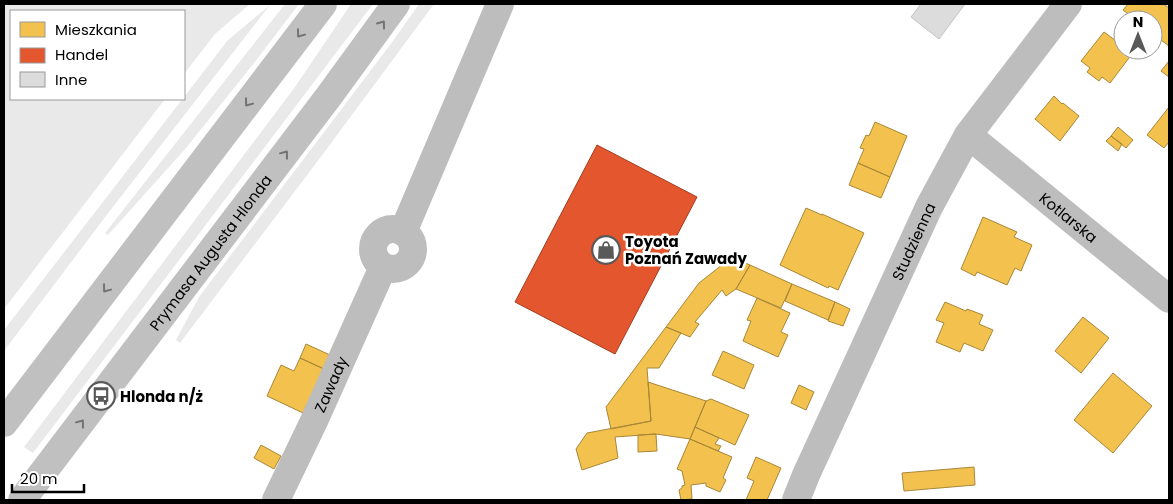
<svg xmlns="http://www.w3.org/2000/svg" width="1173" height="504" viewBox="0 0 1173 504" font-family="Poppins,sans-serif">
	<rect width="100%" height="100%" fill="#fff"/>
	<path fill="#e9e9e9" d="M4 4H250L215 34 184 74V11H11V99H165L4 309Z
		M285 4H299L254 63 186 148 108 235 105 233Z
		M351 4H373L33 453 24 447 295 87Z
		M419 4H434L323 154 180 343 176 340 199 297 390 45Z
		M270 5 109 212 4 351V330L228 40Z"/>
	<path fill="#f2c14e" stroke="#a98737" d="M1128 4H1163L1169 8V46L1153 34V20H1136L1123 10Z
		M1104 32 1123 46V50H1128L1132 54 1110 83 1102 77 1099 81 1087 72 1090 68 1081 61Z
		M1169 61V77L1161 71Z
		M1054 96 1062 104 1063 103 1079 116 1060 141 1035 119Z
		M1169 107V142L1164 148 1147 135Z
		M875 122 907 136 890 177 858 163 864 149 860 148 866 135 869 136Z
		M1118 127 1133 140 1126 148 1111 136Z
		M1111 136 1122 144 1118 151 1106 141Z
		M858 163 890 177 881 198 849 185Z
		M806 208 822 215V214L864 233 838 290 829 286 828 288 780 265Z
		M983 217 1017 232 1014 237 1032 245 1021 271 1015 268 1007 285 977 272 975 276 961 269Z
		M732 257 750 265 736 289 726 296 722 290 695 322 699 324 690 337 666 327 699 283Z
		M750 265 792 284 781 308 736 289Z
		M792 284 835 302 828 320 785 301Z
		M757 298 790 313 781 332 788 335 778 357 743 341 751 321 747 320Z
		M835 302 850 309 843 326 828 321Z
		M945 302 966 311 967 309 983 315 979 324 993 330 983 351 964 343 960 352 936 342 944 323 936 320Z
		M1083 317 1109 338 1081 373 1055 351Z
		M666 327 681 333 659 368H647L651 421 611 429 606 407Z
		M306 344 330 355 324 369 300 358Z
		M723 351 754 365 744 389 712 375Z
		M300 358 324 369 303 413 267 396 281 365 294 371Z
		M1113 373 1152 406 1113 453 1074 420Z
		M648 382 706 401 690 439 656 434 615 437 618 458 582 470 576 449 587 433 651 421Z
		M799 385 814 392 806 410 791 403Z
		M711 399 749 415 735 445 695 427 706 401Z
		M695 427 719 438 715 444 721 446 718 451 690 439Z
		M656 434 657 451 638 452V435Z
		M690 439 732 457 723 478 726 480 720 492 706 486V483L691 485 692 499 681 500 679 490 682 488V486L685 485 682 471 677 469Z
		M261 445 281 456 274 469 254 458Z
		M756 457 781 468 767 500H746L754 481 747 478Z
		M974 467 975 485 904 491 902 473Z"/>
	<path fill="#e4572e" stroke="#a03d20" d="M597 145 697 197 615 354 515 302Z"/>
	<path fill="#dcdcdc" stroke="#c4c4c4" d="M921 4H965L939 39 911 17Z"/>
	<g fill="none" stroke-linecap="round" stroke-linejoin="round">
		<g stroke="#bdbdbd" stroke-width="28">
			<path id="s1" d="M968 135 1169 299"/>
			<circle cx="393" cy="249" r="20"/>
			<path d="M403 232 500 4"/>
			<path id="s2" d="M276 500 314 421 383 267"/>
			<path id="s3" d="M796 500 806 475 929 207 968 135 1068 4"/>
		</g>
		<g stroke="#c0c0c0" stroke-width="28">
			<path d="M4 423 323 4"/>
			<path id="s4" d="M22 500 329 96 396 4"/>
		</g>
	</g>
	<defs><path id="oneway-chevron" d="M-2-3.5L2.5 0L-2 3.5" fill="none" stroke-width="1.6" stroke-linecap="round" stroke-linejoin="round" transform="scale(1.25)"/></defs>
	<g stroke="#737373">
		<use href="#oneway-chevron" transform="translate(382 24) rotate(-54)"/>
		<use href="#oneway-chevron" transform="translate(300 34) rotate(127)"/>
		<use href="#oneway-chevron" transform="translate(248 103) rotate(127)"/>
		<use href="#oneway-chevron" transform="translate(285 154) rotate(-53)"/>
		<use href="#oneway-chevron" transform="translate(106 289) rotate(127)"/>
		<use href="#oneway-chevron" transform="translate(81 423) rotate(-53)"/>
	</g>
	<defs>
		<symbol id="shop-ring" viewBox="-11 -11 22 22"><circle r="9.5" fill="#fff" stroke="#595959" stroke-width="1.5"/><path d="M-5-2.5h2.3a2.7 3.5 0 0 1 5.4 0H5L5.5 6h-11ZM-1.5-2.5h3a1.5 2.3 0 0 0-3 0Z" fill="#595959"/></symbol>
		<symbol id="bus-ring" viewBox="-11 -11 22 22"><circle r="9.5" fill="#fff" stroke="#595959" stroke-width="1.5"/><path d="M-5-6H5V4H4V6H2V4H-2V6H-4V4H-5ZM-3.5-4V0h7V-4ZM-3.5 1.2v1.5H-2V1.2ZM2 1.2v1.5H3.5V1.2Z" fill="#595959"/></symbol>
	</defs>
	<g fill-rule="evenodd">
		<use href="#shop-ring" x="590" y="234" width="32" height="32"/>
		<use href="#bus-ring" x="85" y="380" width="32" height="32"/>
	</g>
	<g text-anchor="middle" dominant-baseline="central" stroke-width="5" stroke-linejoin="round" paint-order="stroke">
		<g font-size="15" fill="#000" stroke="#fff">
			<text stroke="none"><textPath href="#s1" startOffset="130">Kotlarska</textPath></text>
			<text stroke="none"><textPath href="#s3" startOffset="284">Studzienna</textPath></text>
			<text stroke="none"><textPath href="#s4" startOffset="311">Prymasa Augusta Hlonda</textPath></text>
			<text stroke="none"><textPath href="#s2" startOffset="128">Zawady</textPath></text>
		</g>
		<g font-size="15" font-weight="bold" fill="#000" stroke="#fff" text-anchor="start">
			<text x="625" y="241">Toyota<tspan x="625" dy="17">Poznań Zawady</tspan></text>
			<text x="120" y="396">Hlonda n/ż</text>
		</g>
	</g>
	<rect width="1173" height="504" fill="none" stroke="#000000" stroke-width="10"/>
	<rect x="10" y="10" width="175" height="90" fill="#ffffff" stroke="#999999"/>
	<rect x="20" y="22" width="25" height="15" fill="#f2c14e" stroke="#999999"/>
	<text x="55" y="35" font-size="15" fill="#000000">Mieszkania</text>
	<rect x="20" y="48" width="25" height="15" fill="#e4572e" stroke="#999999"/>
	<text x="55" y="60" font-size="15" fill="#000000">Handel</text>
	<rect x="20" y="72" width="25" height="15" fill="#dcdcdc" stroke="#999999"/>
	<text x="55" y="85" font-size="15" fill="#000000">Inne</text>
	<g transform="translate(1138 35)"><circle r="24" fill="#ffffff" stroke="#999999"/>
	<path d="M0-4L9 19L0 12L-9 19Z" fill="#595959"/>
	<text y="-8" font-size="14" font-weight="bold" text-anchor="middle" fill="#000000">N</text>
	</g>
	<path d="M12 484v8h72v-8" fill="none" stroke="#000000" stroke-width="2.5"/>
	<text x="20" y="484" font-size="15" fill="#000000" stroke="#ffffff" stroke-width="4" paint-order="stroke">20 m</text>
</svg>
